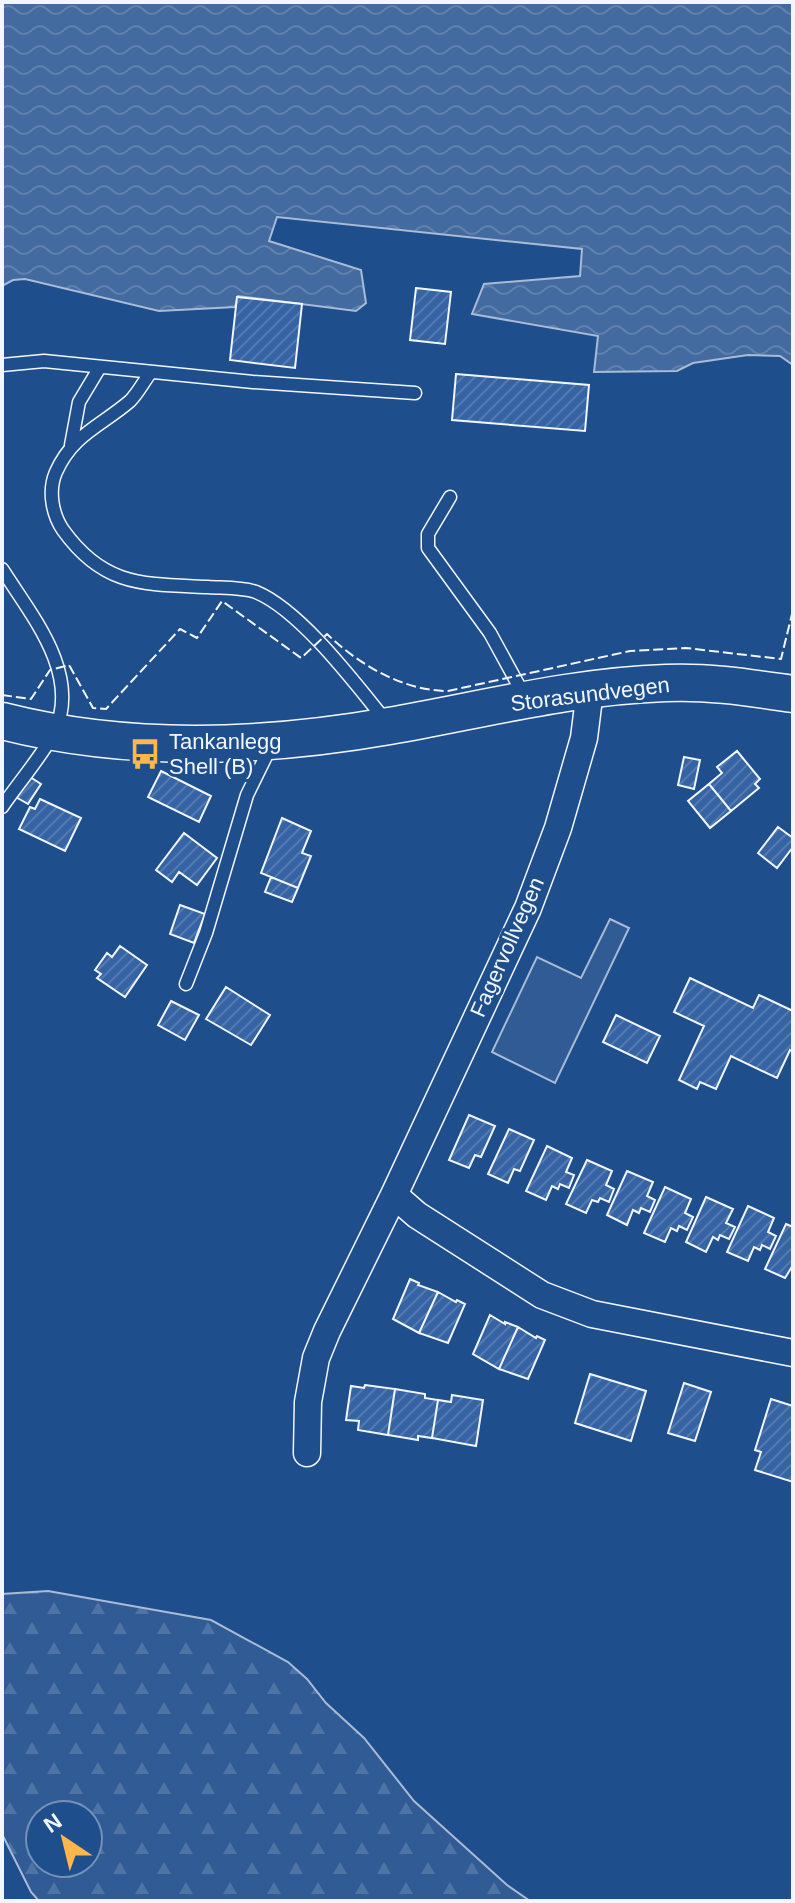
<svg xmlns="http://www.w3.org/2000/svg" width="795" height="1903" viewBox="0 0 795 1903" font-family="Arial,sans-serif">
	<defs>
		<pattern id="forest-firs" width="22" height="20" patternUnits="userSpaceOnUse" patternTransform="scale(2)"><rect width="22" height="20" fill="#305b95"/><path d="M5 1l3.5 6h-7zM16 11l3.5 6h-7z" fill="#4e73a5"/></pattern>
		<pattern id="water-waves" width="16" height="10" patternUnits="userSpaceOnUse" patternTransform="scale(2)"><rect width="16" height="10" fill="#446ba0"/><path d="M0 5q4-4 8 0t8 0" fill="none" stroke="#5f81ae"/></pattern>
		<pattern id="building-hatch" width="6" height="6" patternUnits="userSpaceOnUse" patternTransform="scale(2)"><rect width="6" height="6" fill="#3563a3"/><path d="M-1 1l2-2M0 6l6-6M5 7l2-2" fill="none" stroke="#537ab1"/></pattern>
	</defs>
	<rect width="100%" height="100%" fill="#1f4e8c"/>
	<path fill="#305b95" stroke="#a8bbd7" stroke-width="2" d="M610 919 629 928 555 1083 492 1052 537 957 581 978Z"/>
	<path fill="url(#forest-firs)" stroke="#a8bbd7" stroke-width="2" fill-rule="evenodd" d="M48 1591 211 1620 288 1662 307 1679 326 1703 364 1738 414 1801 507 1885 530 1901H39L31 1892 2 1834V1594ZM40 1815H88V1863H40Z"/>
	<path fill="url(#water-waves)" stroke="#a8bbd7" stroke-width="2" d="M2 2H793V365L780 356 748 355 693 363 677 371 594 372 598 336 472 314 484 284 580 276 582 249 277 217 269 241 361 270 366 303 356 311 238 296 235 307 159 311 25 279 13 280 2 286Z"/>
	<path fill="url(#building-hatch)" stroke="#f2f6ff" stroke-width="2" d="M416 288 451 292 445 344 410 340Z
		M237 297 302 304 295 368 230 360Z
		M456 374 589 385 585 431 452 420Z
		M737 751 760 779 755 784 759 788 731 811 709 784 722 773 717 767Z
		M684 757 700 760 694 789 678 785Z
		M161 771 211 796 199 822 148 797Z
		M27 775 41 784 28 804 14 796Z
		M709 784 731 811 710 828 688 801Z
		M40 799 81 818 65 851 19 829 30 807 35 809Z
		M282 818 311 831 302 853 311 856 298 888 261 873Z
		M778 827 793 838V847L777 868 758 853Z
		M184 833 217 858 197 885 179 872 172 882 156 870Z
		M271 877 298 888 292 902 265 892Z
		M180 905 205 914 194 943 170 934Z
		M120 946 147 965 125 997 97 978 101 974 95 970 107 953 112 957Z
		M690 978 753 1008 759 995 793 1011V1052L790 1050 777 1078 731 1056 716 1089 700 1082 697 1089 679 1080 704 1026 674 1012Z
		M226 987 270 1015 251 1045 206 1019Z
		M171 1001 199 1015 185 1040 158 1025Z
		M616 1015 660 1036 647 1063 603 1042Z
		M469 1115 495 1126 481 1157 475 1155 469 1168 449 1160Z
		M509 1129 534 1140 520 1171 514 1169 508 1183 488 1174Z
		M547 1146 572 1158 566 1172 574 1175 569 1188 560 1184 558 1189 552 1186 546 1200 526 1191Z
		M587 1160 612 1171 606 1185 614 1189 609 1202 600 1198 598 1202 592 1200 586 1213 566 1204Z
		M627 1171 653 1182 647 1196 655 1200 650 1212 641 1208 639 1213 633 1210 627 1225 607 1215Z
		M665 1187 691 1199 685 1213 693 1217 687 1230 679 1226 677 1231 671 1228 665 1242 644 1233Z
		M706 1197 733 1209 726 1223 735 1227 729 1239 720 1235 718 1240 713 1237 706 1252 686 1242Z
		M748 1206 774 1218 768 1232 776 1236 770 1249 762 1245 760 1250 754 1247 748 1261 727 1252Z
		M786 1224 793 1227V1265L785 1278 765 1269Z
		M410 1279 419 1283 418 1285 438 1292 419 1333 393 1319Z
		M438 1292 456 1302 457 1300 465 1304 448 1343 419 1333Z
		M490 1315 505 1324V1322L518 1327 499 1369 473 1354Z
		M518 1327 536 1338 537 1336 545 1340 528 1379 499 1369Z
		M590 1374 646 1391 631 1441 575 1423Z
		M684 1383 711 1392 695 1441 668 1433Z
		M365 1385 395 1389 388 1435 358 1430 359 1421 346 1420 351 1386 364 1388Z
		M395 1389 425 1394V1398L438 1400 432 1438 418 1436V1440L388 1435Z
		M452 1395 483 1400 476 1446 432 1438 438 1400 451 1402Z
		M771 1399 793 1406V1482L755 1470 761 1452 755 1450Z"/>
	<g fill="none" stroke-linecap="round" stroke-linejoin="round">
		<defs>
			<path id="lane" d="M2 365 44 361 253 382 415 393
				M151 372C144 381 138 393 130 401 101 426 73 434 56 472 48 490 52 514 63 530 104 587 143 584 208 587 223 588 242 587 256 592 300 610 355 683 385 720
				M71 445 79 402 100 367
				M450 497 428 534V548L490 633 525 697
				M2 569C31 615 81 673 55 731 45 752 16 786 2 807
				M186 984 206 933 247 795 272 744"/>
			<path id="street" d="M394 1195 417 1215 542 1295 592 1314 793 1353
				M307 1453 308 1402 316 1358 327 1331 394 1195 528 908 558 828 584 738 590 690"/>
			<path id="secondary" d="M2 721C127 753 263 748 389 726 481 710 572 686 666 683 708 681 751 688 793 694"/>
		</defs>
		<use href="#lane" stroke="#f2f6ff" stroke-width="15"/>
		<use href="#street" stroke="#f2f6ff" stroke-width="29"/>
		<use href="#secondary" stroke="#f2f6ff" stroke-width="39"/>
		<use href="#lane" stroke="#1f4e8c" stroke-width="12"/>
		<use href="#street" stroke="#1f4e8c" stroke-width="26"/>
		<use href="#secondary" stroke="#1f4e8c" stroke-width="36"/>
		<path stroke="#f2f6ff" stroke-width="2" stroke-dasharray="10 4" stroke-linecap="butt" d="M2 695 31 699 50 670 69 665 93 708 106 709 180 629 197 638 222 601 301 658 327 634C358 664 403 691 448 691L630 651 686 648 781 659 793 610"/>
	</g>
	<defs>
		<symbol id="bus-bare" viewBox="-9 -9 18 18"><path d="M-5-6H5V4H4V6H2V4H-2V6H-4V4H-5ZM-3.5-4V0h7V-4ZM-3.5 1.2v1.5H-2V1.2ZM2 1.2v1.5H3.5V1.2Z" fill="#ffb74d" stroke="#1f4e8c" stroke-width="2.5" paint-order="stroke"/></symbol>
	</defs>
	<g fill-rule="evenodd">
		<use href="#bus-bare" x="123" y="732" width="44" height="44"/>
	</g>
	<g text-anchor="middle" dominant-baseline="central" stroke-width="6" stroke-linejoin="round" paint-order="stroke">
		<g font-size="22" fill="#f2f6ff" stroke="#1f4e8c">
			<text transform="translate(590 694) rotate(-7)">Storasundvegen</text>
			<text transform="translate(507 947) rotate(-66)">Fagervollvegen</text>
		</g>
		<g font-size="22" fill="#f2f6ff" stroke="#1f4e8c" text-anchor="start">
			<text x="169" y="741">Tankanlegg<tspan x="169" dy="25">Shell (B)</tspan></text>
		</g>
	</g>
	<rect width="795" height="1903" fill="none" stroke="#f2f6ff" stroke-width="8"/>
	<g transform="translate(64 1839) rotate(325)"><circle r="38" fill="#1f4e8c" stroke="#7391ba" stroke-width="2"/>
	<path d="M0-6L14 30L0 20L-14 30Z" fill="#ffb74d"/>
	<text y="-12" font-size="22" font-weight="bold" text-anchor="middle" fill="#f2f6ff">N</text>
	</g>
</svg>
